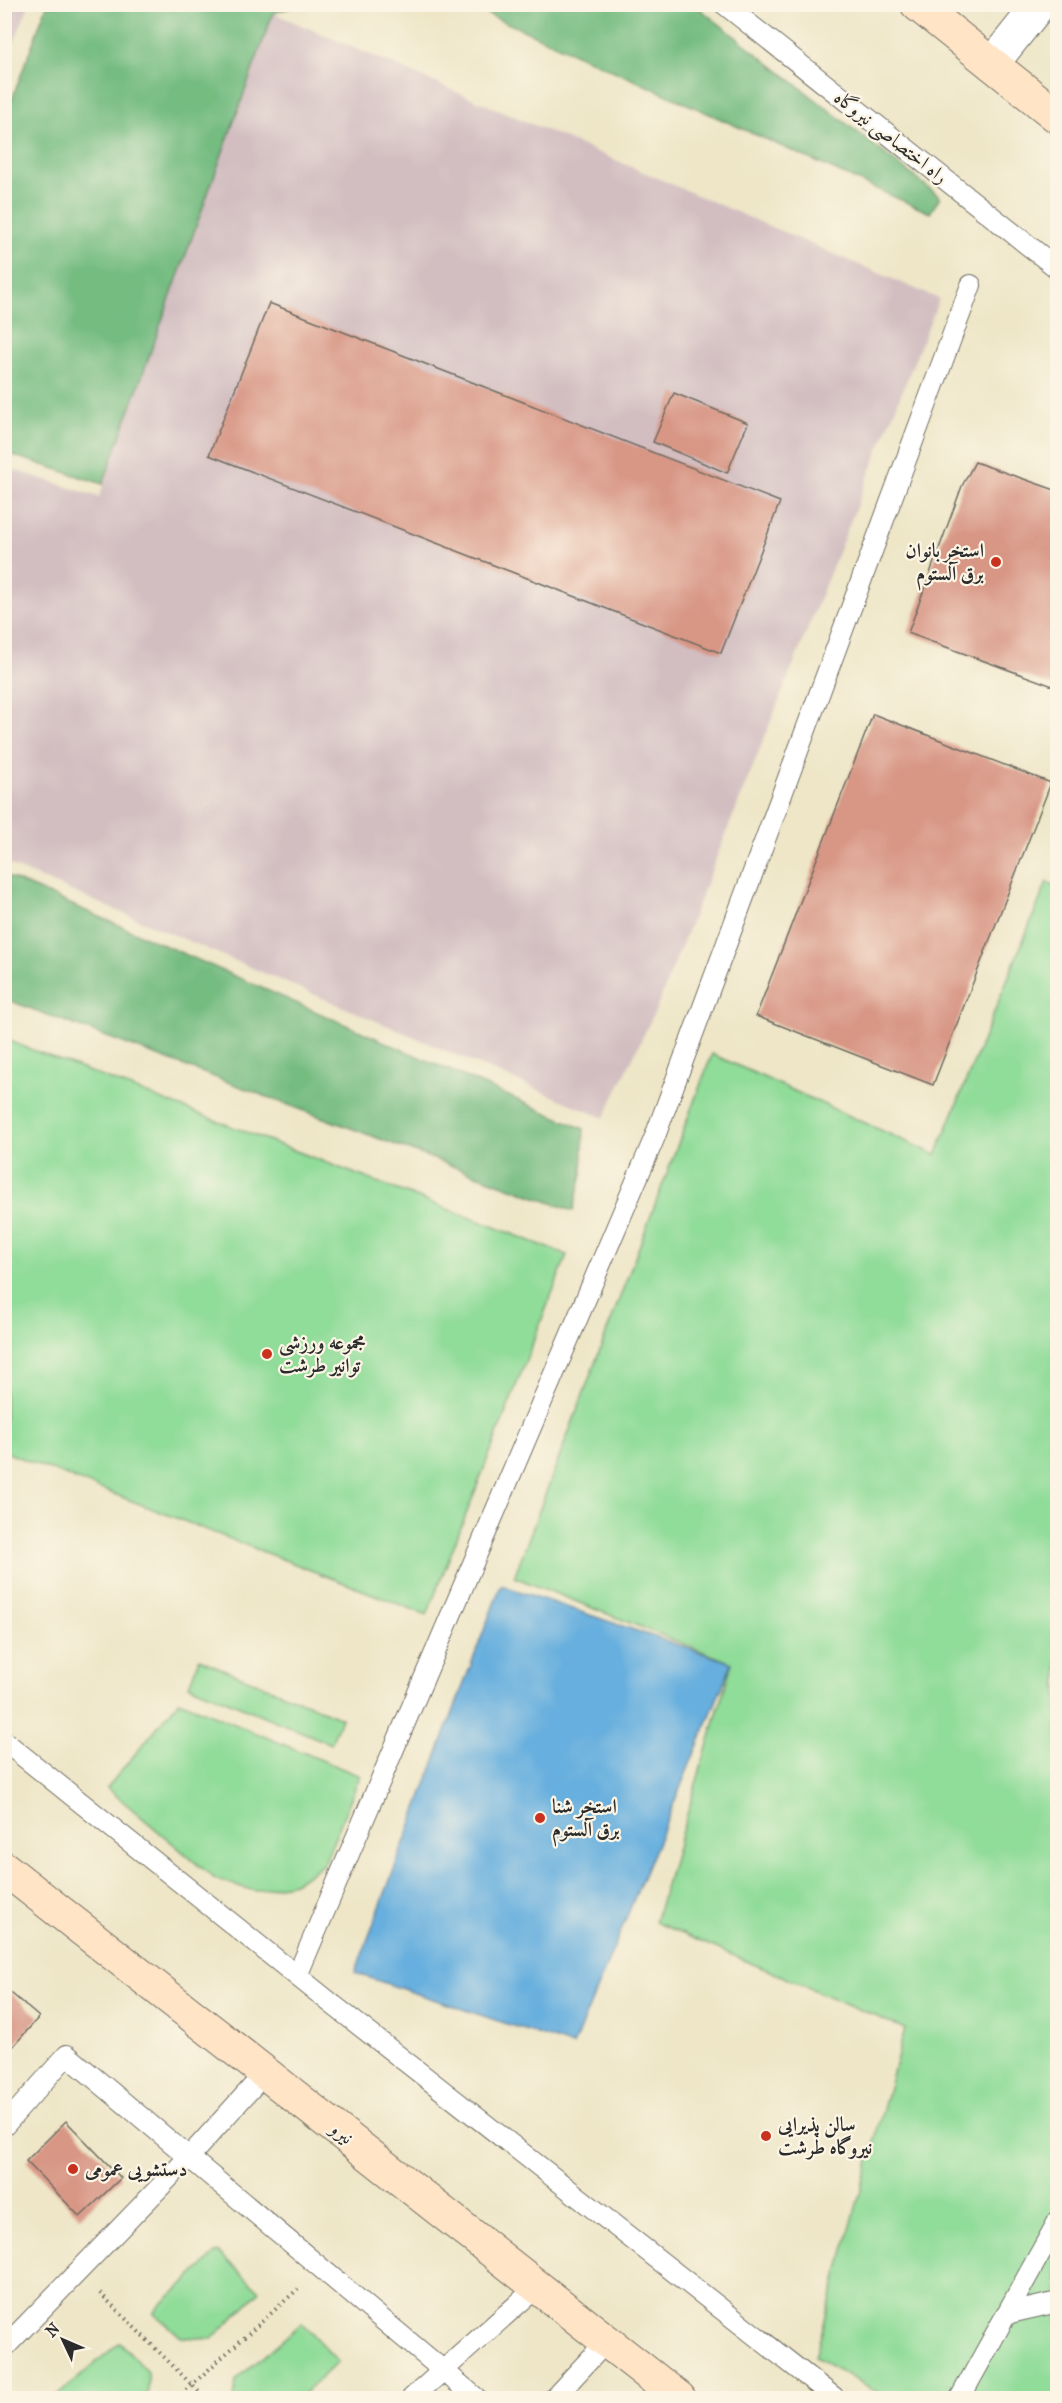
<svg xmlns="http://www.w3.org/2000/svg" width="1062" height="2403" viewBox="0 0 1062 2403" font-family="'IM FELL French Canon',Amiri,serif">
	<rect width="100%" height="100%" fill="#fcf5e5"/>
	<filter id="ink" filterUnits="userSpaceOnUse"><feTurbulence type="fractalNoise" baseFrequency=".0167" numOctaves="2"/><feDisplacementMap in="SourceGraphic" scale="12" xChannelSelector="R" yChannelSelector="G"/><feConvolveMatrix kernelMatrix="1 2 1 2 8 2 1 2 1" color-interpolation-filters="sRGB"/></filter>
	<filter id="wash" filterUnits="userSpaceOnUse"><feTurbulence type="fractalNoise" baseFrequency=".008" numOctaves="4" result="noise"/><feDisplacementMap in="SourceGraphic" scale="24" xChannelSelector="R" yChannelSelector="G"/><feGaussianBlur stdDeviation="1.35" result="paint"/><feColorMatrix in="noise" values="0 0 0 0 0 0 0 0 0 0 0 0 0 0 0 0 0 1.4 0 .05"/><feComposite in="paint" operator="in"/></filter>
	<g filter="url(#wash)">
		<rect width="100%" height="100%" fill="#eee6c7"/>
		<path fill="#d2bec1" d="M5 4 29 5 5 65 4 5Z
			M273 13 939 299 657 1007 604 1118 5 863V467L99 497Z"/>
		<path fill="#90dc99" stroke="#5e8462" stroke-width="1.5" d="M1047 882 1057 887 1058 1286 1054 1294 1058 1313 1057 2398H888L815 2357 905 2029 655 1922 732 1663 514 1577 712 1054 936 1155Z
			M4 1039 567 1255 427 1615 5 1452Z
			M199 1659 341 1718 331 1744 189 1685Z
			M179 1701 360 1776 324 1864 294 1883 255 1891 215 1879 107 1788Z
			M218 2252 260 2291 212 2339 181 2337 153 2312Z
			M302 2323 338 2362 299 2398H234L236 2380Z
			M120 2342 148 2372V2393L142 2398H59L57 2396Z"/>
		<path fill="#74bc81" stroke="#507456" stroke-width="1.5" d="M47 5H299L273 13 103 484 5 453V118Z
			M467 5H695L940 197 930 213Z
			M4 875 584 1129 582 1175 573 1211 5 999Z"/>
		<path fill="#66afde" stroke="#486d84" stroke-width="1.5" d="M501 1585 732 1663 573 2046 355 1973Z"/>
		<g id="blocks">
			<path fill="#d89685" d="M269 303 780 502 721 653 209 455Z
				M674 393 748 423 727 473 653 442Z
				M975 462 1058 491V688L908 633 962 486Z
				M873 714 1051 783 933 1085 756 1016Z
				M4 1987 39 2017 4 2057Z
				M66 2121 121 2178 80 2217 26 2161Z"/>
		</g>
	</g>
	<g filter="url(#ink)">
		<use href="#blocks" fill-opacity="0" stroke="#6f6c62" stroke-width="1.5"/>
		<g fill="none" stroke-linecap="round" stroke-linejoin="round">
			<defs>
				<path id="lane" d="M724 4 1058 269
					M4 1741 332 2004 835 2398
					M297 1976 654 1139 971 285
					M4 2126 67 2055 476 2398
					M1006 2314 1058 2302
					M4 2348 189 2157 265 2073
					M412 2398 537 2287
					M554 2398 606 2342
					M960 2398 1058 2221"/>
				<path id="street" d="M992 64 1040 4"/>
				<path id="secondary" d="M917 4 1058 117
					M4 1868 679 2398"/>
			</defs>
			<use href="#lane" stroke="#6f6c62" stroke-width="22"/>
			<use href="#street" stroke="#6f6c62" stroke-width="35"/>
			<use href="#secondary" stroke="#6f6c62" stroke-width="35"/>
			<path stroke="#6f6c62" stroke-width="4" stroke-dasharray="1.5 4.5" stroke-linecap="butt" d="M100 2293 205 2398
				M177 2398 298 2289"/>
			<use href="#lane" stroke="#fff" stroke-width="20"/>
			<use href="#street" stroke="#fff" stroke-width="33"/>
			<use href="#secondary" stroke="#ffe4c6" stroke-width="33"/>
		</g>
	</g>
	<g fill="#c8321e" stroke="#fcf5e5" stroke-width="2">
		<circle cx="996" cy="562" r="6"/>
		<circle cx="267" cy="1354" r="6"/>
		<circle cx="540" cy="1818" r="6"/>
		<circle cx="766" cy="2136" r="6"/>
		<circle cx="73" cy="2169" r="6"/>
	</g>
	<g text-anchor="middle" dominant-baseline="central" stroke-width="4.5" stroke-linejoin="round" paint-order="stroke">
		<g font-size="20" fill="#2b2b2b" stroke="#fcf5e5">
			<text transform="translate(891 137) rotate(38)">راه اختصاصی نیروگاه</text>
			<text transform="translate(342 2133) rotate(38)">نیرو</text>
		</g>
		<g font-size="20" font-weight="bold" fill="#2b2b2b" stroke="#fcf5e5" text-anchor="start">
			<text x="984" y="550" text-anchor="end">استخر بانوان<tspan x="984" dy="23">برق آلستوم</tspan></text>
			<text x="279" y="1342">مجموعه ورزشی<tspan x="279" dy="23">توانیر طرشت</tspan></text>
			<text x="552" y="1806">استخر شنا<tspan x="552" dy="23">برق آلستوم</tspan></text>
			<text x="778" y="2124">سالن پذیرایی<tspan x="778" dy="23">نیروگاه طرشت</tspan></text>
			<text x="85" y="2169">دستشویی عمومی</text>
		</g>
	</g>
	<rect width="1062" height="2403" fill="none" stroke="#fcf5e5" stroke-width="24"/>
	<g transform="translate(63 2340) rotate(314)" stroke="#fcf5e5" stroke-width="4.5" paint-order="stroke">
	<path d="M0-4.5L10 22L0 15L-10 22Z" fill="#2b2b2b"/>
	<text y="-9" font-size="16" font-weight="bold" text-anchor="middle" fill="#2b2b2b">N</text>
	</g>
</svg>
